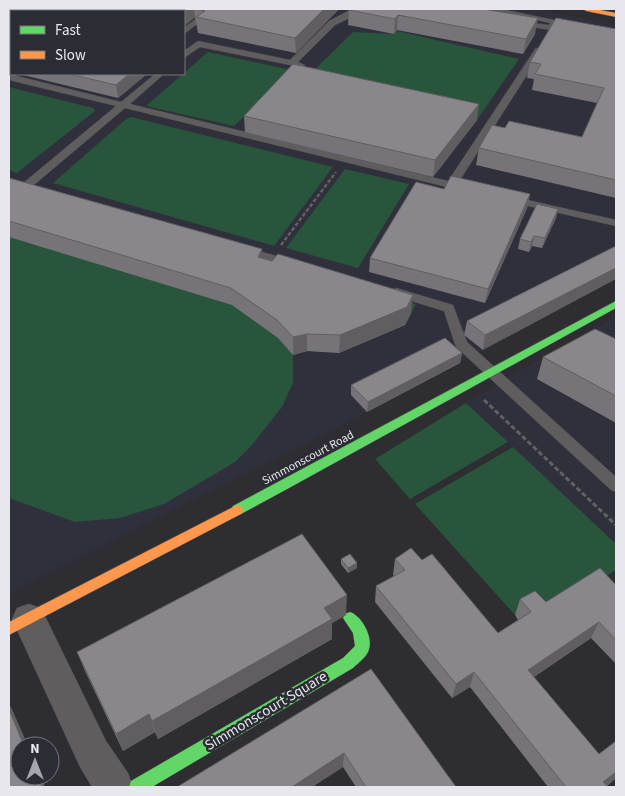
<svg xmlns="http://www.w3.org/2000/svg" width="625" height="796" viewBox="0 0 625 796" font-family="'Source Sans 3',sans-serif">
	<rect width="100%" height="100%" fill="#2d2d32"/>
	<path fill="#30303c" fill-rule="evenodd" d="M9 9H538L616 25V279L367 412 9 593ZM11 11H184V74H11Z
		M616 317V544L466 403 524 368Z"/>
	<path fill="#28553b" d="M397 31 519 59 477 120 302 82 353 32 393 34Z
		M208 52 291 70 234 126 146 106Z
		M9 87 93 108 95 111 17 173 9 170Z
		M131 117 135 118 333 167 274 246 53 183 125 120Z
		M345 169 409 184 358 268 286 248Z
		M9 187 416 304 405 325 339 353 307 351 293 355V383L282 407 251 446 235 462 164 504 120 518 75 522 9 498Z
		M466 403 508 442 410 499 375 459Z
		M513 447 616 544V570L592 585 515 615 415 504Z"/>
	<g fill="none" stroke-linecap="round" stroke-linejoin="round">
		<defs>
			<path id="lane" d="M208 9H217L184 34V28Z
				M352 9H360L354 16 335 25 298 62 305 65 291 80 283 78 295 66 200 47 184 58V51L198 41 290 60 329 21Z
				M485 9H501L559 21 554 30H551L519 25H516V21L549 25 550 23Z
				M536 48 543 50 458 183 469 186V190L451 188 125 108 28 190 9 187V181L22 184 116 106 9 80V74L121 102 155 74H164L130 104 448 181Z
				M510 196 616 220V226L506 201 505 199Z
				M244 247 295 261 297 264 291 268 240 254 238 251Z
				M396 288 453 305 467 342 616 477V492L611 490 456 347 444 311 392 295 390 292Z"/>
			<path id="street" d="M29 604 41 608 106 741 128 773 133 787H92L80 767 12 619 17 608Z"/>
			<path id="fast" d="M616 301V308L289 488 241 514 237 515 233 514 231 510 233 506Z
				M350 612C362 616 373 637 369 649 368 656 358 663 353 668L152 787H129L131 781 343 658 355 646 353 633 343 618 345 614Z"/>
			<path id="slow" d="M583 9H595L616 13V17L586 11Z
				M237 505 241 506 243 510 241 514 9 635V622Z"/>
		</defs>
		<use href="#lane" stroke="#48484b" stroke-width="1"/>
		<use href="#street" stroke="#48484b" stroke-width="1"/>
		<use href="#fast" stroke="#48484b" stroke-width="1"/>
		<use href="#slow" stroke="#48484b" stroke-width="1"/>
		<path stroke="#616062" stroke-width="2.5" stroke-dasharray="4 2" stroke-linecap="butt" d="M281 245 336 172"/>
		<path stroke="#616062" stroke-width="3" stroke-dasharray="5 2.5" stroke-linecap="butt" d="M484 400 616 525"/>
		<use href="#lane" fill="#5f5d5e" fill-rule="evenodd"/>
		<use href="#street" fill="#5f5d5e" fill-rule="evenodd"/>
		<use href="#fast" fill="#63d668" fill-rule="evenodd"/>
		<use href="#slow" fill="#ff974d" fill-rule="evenodd"/>
	</g>
	<path fill="#767478" d="M9 9H339L296 53 198 33 195 17 184 26V11H11V72L9 71Z
		M350 9 535 34 523 54 397 30 394 34 348 25 349 10Z
		M616 29V198L476 165 479 148 582 137 597 103 532 90 534 79 527 78 530 62Z
		M19 74H147L118 98Z
		M244 116 477 120 433 177 245 132Z
		M9 178 263 258 411 313 405 325 339 353 307 351 293 355 278 338 232 305 9 237Z
		M530 194 527 208 485 303 369 272 370 258Z
		M558 209 556 218 542 248 532 246 529 252 518 249 520 239Z
		M616 246 483 350 464 335 467 321Z
		M616 339V423L537 379 543 357Z
		M462 353 460 363 367 412 351 395V385Z
		M341 559 357 563V568L348 573 341 564Z
		M395 559 422 560 498 633 518 620 515 615 520 599 546 602 616 585V664L591 638 534 677 599 754 616 741V778L607 786 608 787H548L470 687 452 698 375 602 376 586 394 576 393 575Z
		M346 615 332 623V639L158 739 155 732 123 751 85 671 77 652Z
		M371 669 456 787H356L343 767 312 787Z"/>
	<path fill="#605e61" d="M185 9H194L195 17 184 26V11H181Z
		M324 9H339L296 53 295 38Z
		M398 15 397 30 394 34 395 19Z
		M538 18 535 34 523 54 526 39Z
		M128 74H147L130 88Z
		M128 75 130 88 118 98 116 85Z
		M479 104 477 120 433 177 435 160Z
		M530 194 527 208 485 303 488 289Z
		M558 209 556 218 542 248 545 238Z
		M534 236 532 246 529 252 531 242Z
		M262 249 263 266 258 257Z
		M616 268V279L483 350 485 335Z
		M413 295 411 313 405 325 339 353 340 335Z
		M307 334V351L293 355V337Z
		M462 353 460 363 367 412 368 402Z
		M357 563V568L348 573V568Z
		M347 595 346 615 332 623V639L158 739 152 721 324 608Z
		M599 622 591 638 522 685 528 670Z
		M474 672 470 687 452 698 456 684Z
		M9 704 12 709 28 746H24L9 709Z
		M149 714 155 732 123 751 116 734Z
		M344 753 343 767 312 787H292Z
		M616 772V778L604 787 603 782Z
		M37 776H41L45 787H42Z"/>
	<path fill="#89878b" stroke="#605e61" d="M9 9H33L45 11H11V45L9 44Z
		M33 9H54L50 11H45Z
		M54 9H185L181 11H50Z
		M195 9H324L295 38 196 17 205 11Z
		M350 9H483L538 18 526 39 398 15 395 19 349 10Z
		M556 18 616 29V180L479 148 492 125 505 128 509 121 582 137 604 88 535 74 541 64 530 62Z
		M9 47H11V60L9 59Z
		M293 64 479 104 435 160 244 116Z
		M69 74H124L128 75 116 85Z
		M451 176 530 194 488 289 370 258 416 182 444 189Z
		M9 178 262 249 258 257 272 261 278 254 413 295 407 307 340 335 307 334 293 337 277 320 231 288 9 221Z
		M537 204 558 209 545 238 534 236 531 242 520 239Z
		M616 246V268L485 335 467 321Z
		M595 329 616 339V396L543 357Z
		M445 338 462 353 368 402 351 385Z
		M302 534 347 595 324 608 332 619 152 721 149 714 116 734 77 652Z
		M411 548 422 560 432 554 498 633 531 612 520 599 535 591 546 602 600 568 616 585V640L599 622 528 670 599 754 616 741V772L603 782 608 787H566L474 672 456 684 376 586 405 570 395 559Z
		M350 554 357 563 348 568 341 559Z
		M371 669 456 787H366L344 753 292 787H177Z
		M9 709 24 746H20V776H37L42 787H9Z"/>
	<g text-anchor="middle" dominant-baseline="central" stroke-width="5" stroke-linejoin="round" paint-order="stroke">
		<g font-size="12" fill="#e7e7ed" stroke="#2b2c34">
			<text transform="translate(308 458) rotate(-28)">Simmonscourt Road</text>
		</g>
		<g font-size="15" fill="#e7e7ed" stroke="#2b2c34">
			<text transform="translate(266 711) rotate(-31)">Simmonscourt Square</text>
		</g>
	</g>
	<rect width="625" height="796" fill="none" stroke="#e7e7ed" stroke-width="20"/>
	<rect x="10" y="10" width="175" height="65" fill="#2b2c34" stroke="#76777e"/>
	<rect x="20" y="26" width="25" height="8" fill="#63d668" stroke="#76777e"/>
	<text x="55" y="35" font-size="15" fill="#e7e7ed">Fast</text>
	<rect x="20" y="51" width="25" height="8" fill="#ff974d" stroke="#76777e"/>
	<text x="55" y="60" font-size="15" fill="#e7e7ed">Slow</text>
	<g transform="translate(35 761)"><circle r="24" fill="#2b2c34" stroke="#76777e"/>
	<path d="M0-4L9 19L0 12L-9 19Z" fill="#a6a6ac"/>
	<text y="-8" font-size="14" font-weight="bold" text-anchor="middle" fill="#e7e7ed">N</text>
	</g>
</svg>
